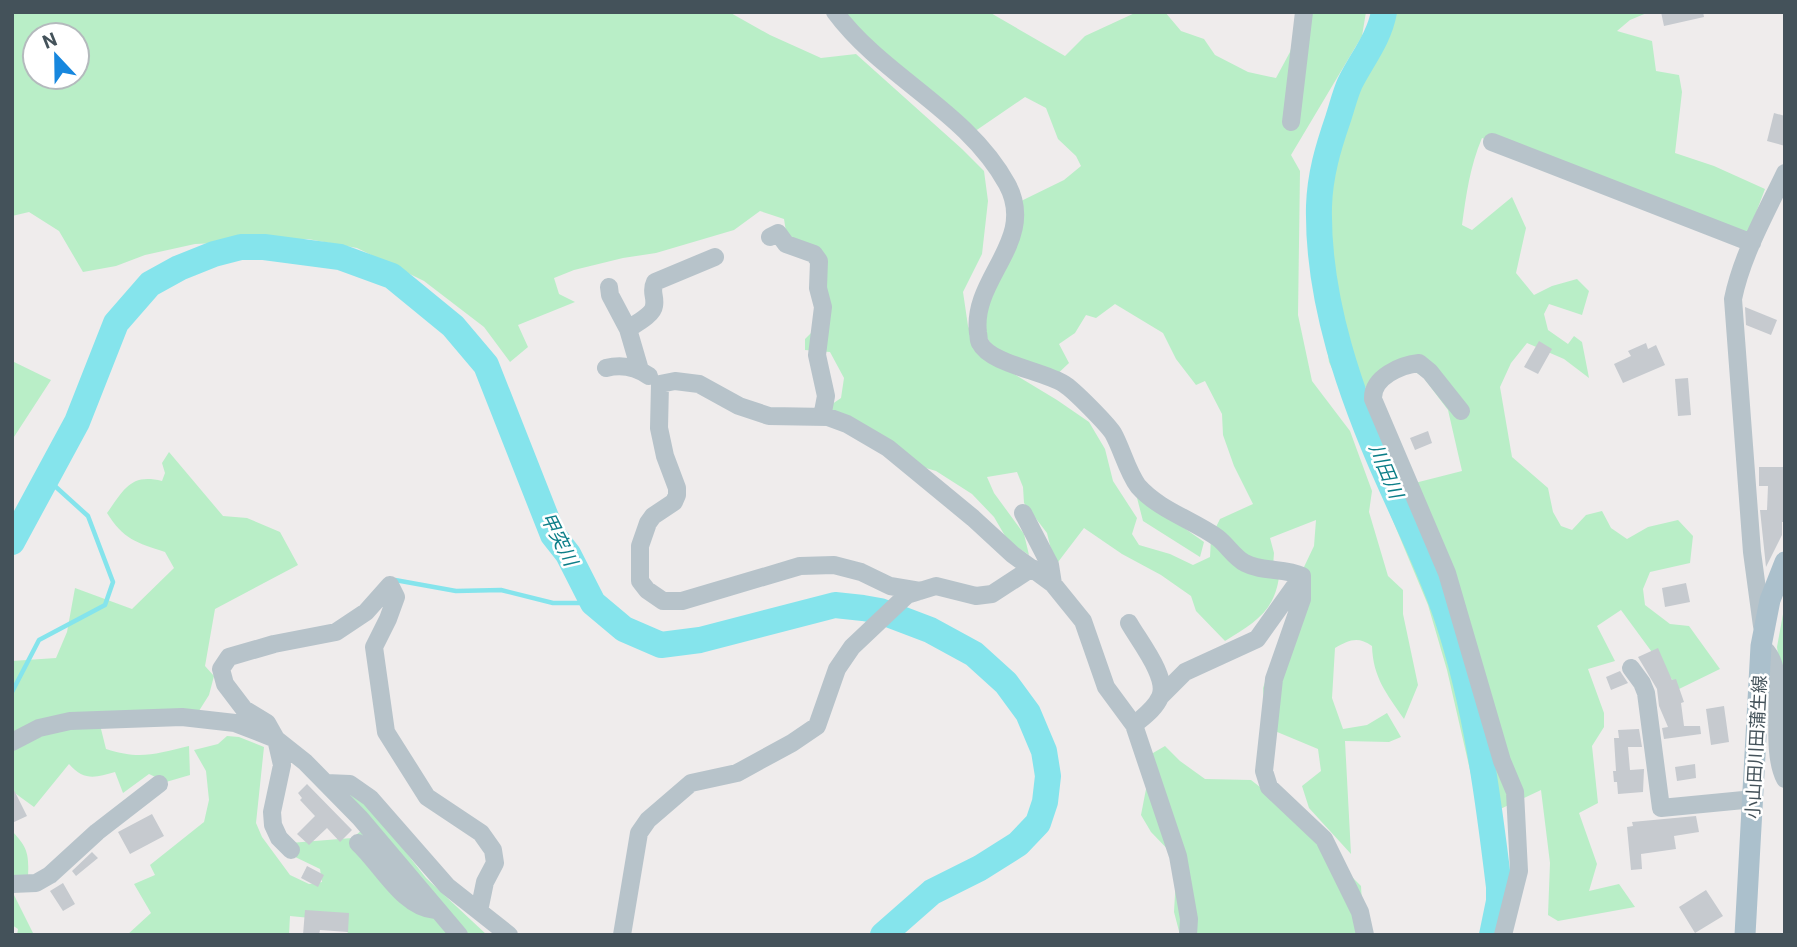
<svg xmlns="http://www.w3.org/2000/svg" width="1797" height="947" viewBox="0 0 1797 947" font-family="Roboto,'Noto Sans JP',sans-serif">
	<rect width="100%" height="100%" fill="#efecec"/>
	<path fill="#b9eec7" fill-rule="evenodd" d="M12 12H729L770 35 821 58 856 54 962 149 984 171 988 201 982 254 963 292 968 326 981 354 1057 400 1089 422 1105 449 1113 481 1137 518 1132 534 1139 545 1170 554 1193 565 1210 557 1211 538 1279 577C1274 613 1253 623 1225 641L1196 611 1191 596 1161 575 1122 554 1084 528 1055 566 1047 533 1024 503 1023 487 1017 472 987 477 994 493 1024 534 1029 555 1008 541 994 517 972 494 936 471 892 458 822 411 841 398 844 378 830 352 805 350V339L814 330 815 256 787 238 784 219 760 211 734 230 656 253 623 258 574 270 554 278 559 294 575 302 518 325 528 347 510 362 484 327 424 281 357 248 308 239 195 244 145 255 116 266 83 272 59 231 29 212 12 216ZM35 35H77V77H35Z
		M832 12H989L1065 56 1085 36 1137 12H1165L1181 31 1204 39 1215 55 1248 72 1276 78 1290 52 1303 12H1366L1362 36 1291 155 1300 171 1298 315 1312 381 1350 431 1372 491 1369 512 1388 576 1403 590V614L1418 685 1404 719C1387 694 1373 678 1372 646 1358 636 1349 640 1335 648L1332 698 1343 729 1367 725 1387 713 1401 737 1389 742 1345 741 1351 854 1309 808 1302 786 1321 771 1318 749 1265 727 1263 688 1304 567 1314 546 1316 520 1270 538 1274 553 1273 566 1243 554 1214 531 1220 519 1253 504 1234 466 1223 435 1222 414 1205 381 1196 385 1176 359 1163 333 1115 304 1096 318 1086 315 1075 333 1059 344 1069 363 1050 381 994 348 983 332 981 315 1017 203 1064 180 1081 166 1076 156 1058 139 1046 108 1025 97 968 136Z
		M1374 12H1649L1630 20 1617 31 1652 41 1656 71 1679 75 1682 92 1675 153 1714 166 1765 189 1745 242 1482 138C1470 166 1466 195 1462 225L1472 230 1512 197 1526 228 1516 273 1534 295 1552 286 1577 279 1589 291 1582 315 1549 304 1544 314 1548 330 1568 344 1574 336 1582 342 1589 378 1564 359 1527 343 1511 363 1500 387 1512 457 1548 488 1553 512 1561 526 1572 530 1586 515 1602 511 1611 528 1627 539 1648 527 1678 520 1693 536 1690 563 1650 572 1643 589 1645 605 1670 624 1689 626 1720 669 1679 689 1621 610 1597 626 1615 661 1588 669 1604 713V727L1592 746 1598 803 1579 813 1597 864 1589 891 1619 884 1635 907 1558 921 1548 915 1550 863 1541 790 1481 818 1447 670 1428 605 1388 509 1403 486 1462 471 1448 410 1423 377 1406 366 1346 398 1329 362 1324 327 1330 240 1314 168 1315 151 1374 23Z
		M12 361 51 380 12 440Z
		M169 452 223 516 247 518 280 532 298 565 215 609 205 666 214 676 209 695 197 714 100 725 106 749C140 760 155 754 189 746L190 775 166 782 149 774 123 793 115 772C95 778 84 781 69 764L34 807 12 791V661L56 658 67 632 75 588 132 609 174 568 165 552C137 543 123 539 107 513 124 490 130 473 162 481L165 473 162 463Z
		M1136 494 1204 542 1200 557 1143 521Z
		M1785 603V728L1781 674 1777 647Z
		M227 736 239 737 264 747 256 823 262 837 290 875 309 884 322 882 320 869 289 854 290 843 352 838 361 831 328 794 354 791 380 819 426 878 487 935H351L331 920 290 916 289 935H127L151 913 134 884 155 875 150 865 204 822 209 800 206 771 194 750 218 744Z
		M1165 746 1180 761 1205 779 1251 780 1269 794 1361 886 1363 920 1361 935H1180L1174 912 1177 859 1151 832 1141 815 1153 753Z
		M12 831C28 848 29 854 28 877L12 884Z
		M12 891 34 935H17L18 929 12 925Z"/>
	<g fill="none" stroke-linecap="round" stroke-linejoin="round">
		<path stroke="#85e4ec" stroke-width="4.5" d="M395 580 456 591 501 590 553 603H593
			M12 692 39 640 105 605 113 582 88 516 46 478"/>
		<path stroke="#85e4ec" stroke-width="26" d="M1384 12C1379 39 1362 59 1350 83 1345 94 1342 107 1338 119 1328 148 1320 175 1319 206 1317 300 1351 396 1389 481 1409 526 1431 570 1447 617 1476 704 1488 796 1499 887V901L1492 935
			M12 542 77 422 116 323 150 284 179 268 214 254 241 247H264L340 257 392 276 453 326 486 365 553 535 568 554 593 603 624 629 661 645 700 640 835 605 863 608 880 611 930 630 974 654 1006 683 1028 713 1044 751 1048 776 1045 802 1038 823 1018 844 980 868 932 892 883 935"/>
	</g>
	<path fill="#c6cacf" d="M1661 12H1703L1704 17 1664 26Z
		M1774 113 1785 116V146L1767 141Z
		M1745 307 1777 320 1771 335 1746 325Z
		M1539 341 1552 349 1538 374 1524 367Z
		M1646 343 1648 349 1656 345 1665 365 1623 383 1614 364 1631 356 1628 351Z
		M1688 378 1691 415 1678 416 1675 379Z
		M1428 431 1432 443 1415 450 1410 438Z
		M1759 467H1785V522H1782V535L1766 567 1760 510H1767L1768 486H1759Z
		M1686 583 1690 602 1665 607 1662 588Z
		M1658 648 1672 680 1676 679 1684 702 1681 703 1684 726H1700L1701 734 1664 739 1662 728 1668 727 1659 706 1657 689 1638 657Z
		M1620 671 1628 683 1611 690 1606 677Z
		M1724 706 1729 742 1711 745 1706 709Z
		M1639 729 1642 747H1628L1630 770 1644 769 1643 792 1618 794 1617 782H1614L1613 771H1616L1614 738H1619L1618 730Z
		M1695 764 1696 778 1677 781 1675 767Z
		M307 784 352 830 340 842 327 828 309 845 297 834 315 816 300 800 302 798 298 793Z
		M12 786 27 816 12 823Z
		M152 814 164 836 130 854 118 832Z
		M1696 816 1699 832 1674 836 1676 849 1641 854 1642 869 1631 870 1627 827 1633 826 1632 822Z
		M92 852 98 858 76 876 72 871Z
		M307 866 324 875 318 887 301 878Z
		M63 883 75 904 63 911 50 891Z
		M1706 890 1723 916 1695 933 1679 907Z
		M305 910 349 913 348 932 320 930 319 935H303Z"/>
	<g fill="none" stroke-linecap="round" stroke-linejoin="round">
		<path stroke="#b7c3ca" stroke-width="18" d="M835 12C883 77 967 111 1007 184 1038 241 971 278 978 333 979 336 978 340 980 343 990 364 1044 371 1064 384 1074 390 1107 424 1113 433 1122 449 1127 471 1138 486 1159 510 1193 520 1218 538 1227 545 1235 558 1245 563 1262 572 1285 568 1302 576V599L1274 679 1264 771 1269 787 1324 839 1360 912 1365 935
			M1291 122 1304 12
			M1492 142 1752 243
			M770 237 778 233 786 244 814 254 819 261 818 288 823 307 817 355 826 396 822 417
			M609 287 610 295 628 329 640 370
			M628 329C635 324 653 315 654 306 656 296 650 292 655 282L715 257
			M606 368C621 364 636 367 649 376
			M1461 411 1430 372 1419 363C1401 365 1372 377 1373 399L1447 573 1502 761 1515 792 1519 871 1503 935
			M1023 513 1050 565 1053 584
			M920 591 890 586 861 572 834 565 800 566 682 601H663L647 590 640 581V546L648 523 653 516 674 502 677 495V488L665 456 659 428 660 384 675 381 699 384 739 406 769 416 828 417 847 424 888 448 973 518 1012 554 1053 584 1083 621 1106 687 1134 725 1178 856 1189 919 1188 935
			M1129 623C1139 641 1169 678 1160 697 1155 709 1143 717 1134 725
			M1762 626 1752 552 1733 299C1742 255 1766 213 1785 173
			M1761 646C1792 668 1766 742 1785 779
			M1631 668 1642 683 1646 693 1661 808 1754 799
			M1161 696 1185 672 1257 639 1302 576
			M12 742 39 728 70 721 182 717 235 723 276 739 305 762 360 818 459 935
			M326 783 350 784 370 798 447 886 509 935
			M358 843C381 864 403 908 435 910
			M291 850 279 838 273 825 272 812 282 765 276 739 267 723 244 709 225 684 221 669 229 657 274 644 336 632 366 612 390 585 396 597 388 619 374 647 386 732 427 797 481 833 493 850 495 863 485 882 479 911
			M12 884 36 883 50 875 97 832 159 784
			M622 935 639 833 648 820 691 783 737 773 792 743 817 726 837 669 852 647 907 595 936 586 976 596 992 594 1032 568"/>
		<path stroke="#abc0cc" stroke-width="21" d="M1745 935 1761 646 1770 600 1785 562"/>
	</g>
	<g text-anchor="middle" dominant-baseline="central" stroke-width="5" stroke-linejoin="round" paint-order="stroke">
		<g font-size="18" fill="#44525a" stroke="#fff">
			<text transform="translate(1756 747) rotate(-87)">小山田川田蒲生線</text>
		</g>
		<g font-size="19" font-style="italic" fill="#0c7e88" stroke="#fff">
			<text transform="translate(1386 471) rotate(67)">川田川</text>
			<text transform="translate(559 539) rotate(63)">甲突川</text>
		</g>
	</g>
	<rect width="1797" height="947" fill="none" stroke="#44525a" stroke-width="28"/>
	<g transform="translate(56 56) rotate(338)"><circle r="33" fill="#ffffff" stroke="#b4babd" stroke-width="2"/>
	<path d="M0-5L12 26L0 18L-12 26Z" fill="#1787de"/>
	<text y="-10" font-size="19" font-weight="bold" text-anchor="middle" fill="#44525a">N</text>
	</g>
</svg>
